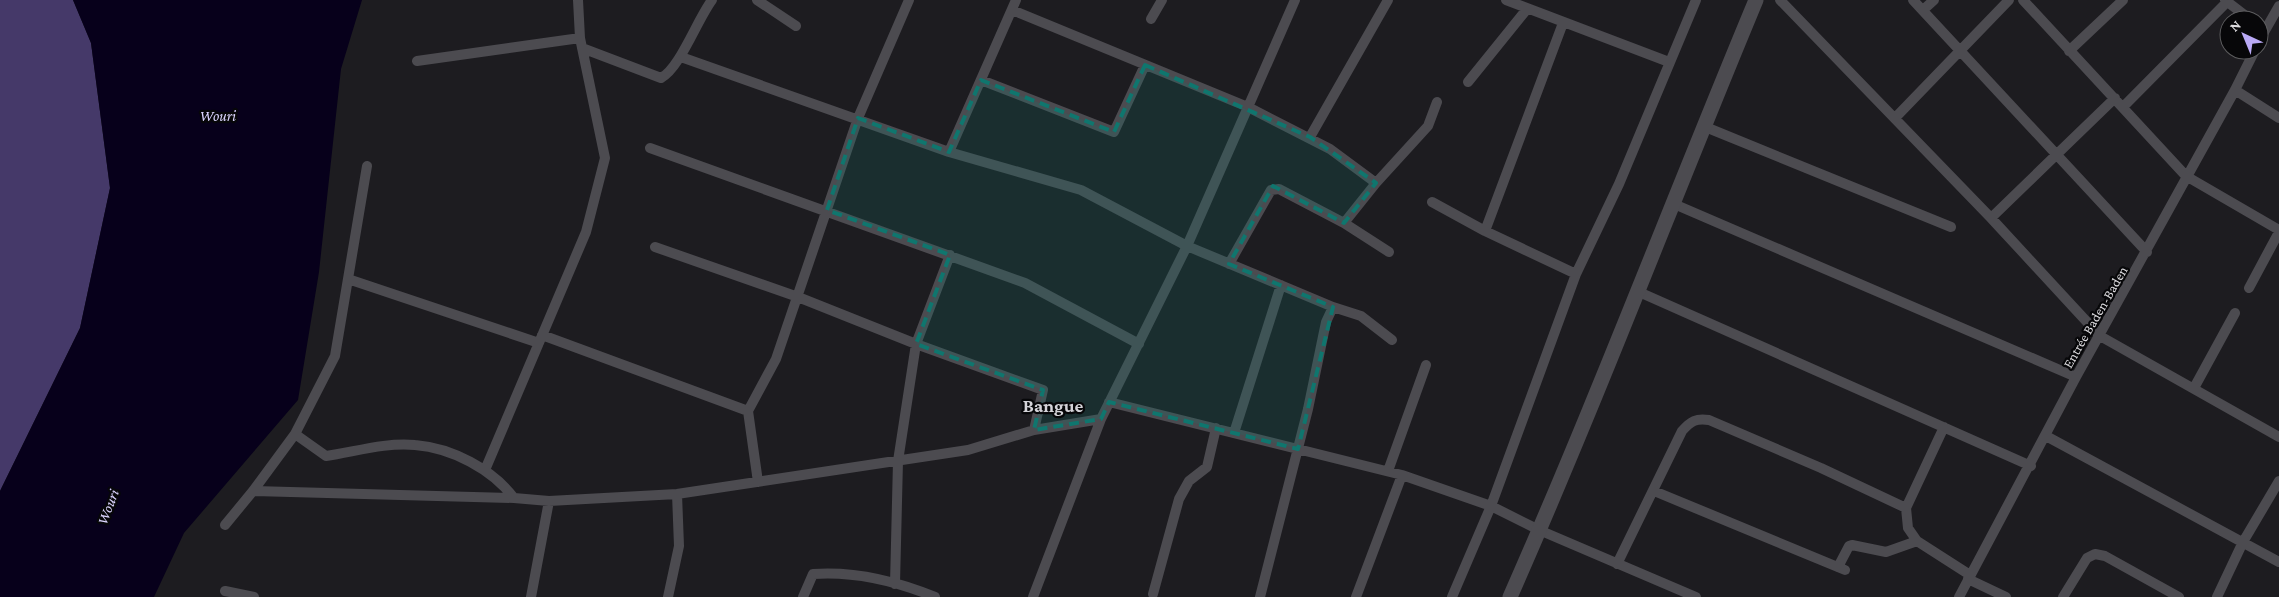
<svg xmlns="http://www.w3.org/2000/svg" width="2279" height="597" viewBox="0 0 2279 597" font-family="'Crimson Pro',serif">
	<rect width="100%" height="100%" fill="#1d1c20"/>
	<path fill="#453969" d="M0 0H73L91 43 110 188 80 328 0 491Z"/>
	<path fill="#07001b" d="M73 0H362L341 69 319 272 298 400 184 533 154 597H0V491L80 328 110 188 91 43Z"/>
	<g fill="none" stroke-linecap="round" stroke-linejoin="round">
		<path stroke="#4c4b50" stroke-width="10" d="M757 0 796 26
			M1506 0 1669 62
			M1780 0 1991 218 2100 336 2279 437
			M1913 0 2147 252
			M2023 0 2186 176 2279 230
			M2225 0 2251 20
			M1012 10 1248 107 1330 149 1376 183
			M1923 10 1934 0
			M1151 19 1162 0
			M2259 41 2279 6
			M582 48 661 78C680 68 697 20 712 0
			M2069 51 2123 0
			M681 57 949 152 1081 190 1187 246 1333 307 1326 322 1308 409 1260 597
			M417 61 580 38
			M981 80 1114 132 1145 65
			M1468 82 1527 9
			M2235 90 2279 118
			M2123 107 2227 2
			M1895 118 2009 0
			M1703 126 1951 227
			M1310 137 1388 0
			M650 148 1025 283 1139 344
			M949 152 1016 0
			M1432 202 1485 231 1576 274
			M1674 204 2076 377
			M1991 218 2115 98
			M1344 223 1376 183 1428 126 1437 102
			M1485 231 1563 23
			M655 247 798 297 916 344 1043 390 1034 430
			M1229 264 1271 190 1279 189 1344 223 1389 252
			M348 279 539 343
			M2249 288 2279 232
			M1639 292 2031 466
			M1333 307 1361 316 1392 340
			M542 335 748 411
			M2194 388 2235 313
			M1109 402 1402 475 1491 506 1539 530 1696 597
			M1944 427 1906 508 1908 528 1917 541 1970 575
			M1234 433 1281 285
			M295 434 326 456C354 452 386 442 415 445 452 448 492 469 514 498L549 501 677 494 968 450 1034 430 1101 419
			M2046 436 2279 562
			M485 470 586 232 605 158 580 38 578 0
			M1388 471 1426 365
			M758 482 748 411 776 359 858 118 909 0
			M253 491 514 498
			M1654 491 1845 570
			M225 525 253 491 295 434 335 356 367 166
			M1617 564 1682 431C1691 421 1696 418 1709 420L1821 468 1906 508
			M1838 567 1849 546 1852 545 1886 552 1917 541
			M1968 579 2006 597
			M895 584 898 461 916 344 950 255
			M225 591 254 597
			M1153 594 1179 499 1189 481 1207 467 1216 428
			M531 597 549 501
			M668 597 679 546 677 494
			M803 597 813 574C855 571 896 581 935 597
			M1033 597 1101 419 1187 246 1295 0
			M1356 597 1402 475
			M1452 597 1491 506 1576 274 1619 184 1696 0
			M1959 597 2076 377 2235 90 2255 50
			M2063 597 2087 558 2095 554 2105 556 2179 597
			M2217 597 2243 542 2279 481"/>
		<path stroke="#4c4b50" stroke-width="15" d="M1510 597C1597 400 1673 199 1756 0"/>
	</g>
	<path fill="#0f766e" fill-opacity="0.2" stroke="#0f766e" stroke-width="4" stroke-dasharray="10 6" stroke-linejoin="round" d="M1145 65 1310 137 1376 183 1344 223 1273 186 1229 264 1333 307 1298 449 1109 402 1101 419 1034 430 1043 390 916 344 950 255 827 210 858 118 949 152 981 80 1114 132Z"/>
	<g text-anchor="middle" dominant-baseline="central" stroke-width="4.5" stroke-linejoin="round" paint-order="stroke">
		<g font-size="14" fill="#dedde0" stroke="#070709">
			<text transform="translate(2095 317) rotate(-60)">Entrée Baden-Baden</text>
		</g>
		<g font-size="15" font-style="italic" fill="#dbd4fe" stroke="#070709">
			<text x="218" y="116">Wouri</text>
			<text transform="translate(108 507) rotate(-69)">Wouri</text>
		</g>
		<g font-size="19" font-weight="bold" fill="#d4d3d8" stroke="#070709">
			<text x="1053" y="405">Bangue</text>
		</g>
	</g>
	<g transform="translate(2244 35) rotate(316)"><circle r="24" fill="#070709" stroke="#5d5d5f"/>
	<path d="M0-4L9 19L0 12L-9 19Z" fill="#baaaf6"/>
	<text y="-8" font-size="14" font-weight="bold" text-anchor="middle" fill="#dedde0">N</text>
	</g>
</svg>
